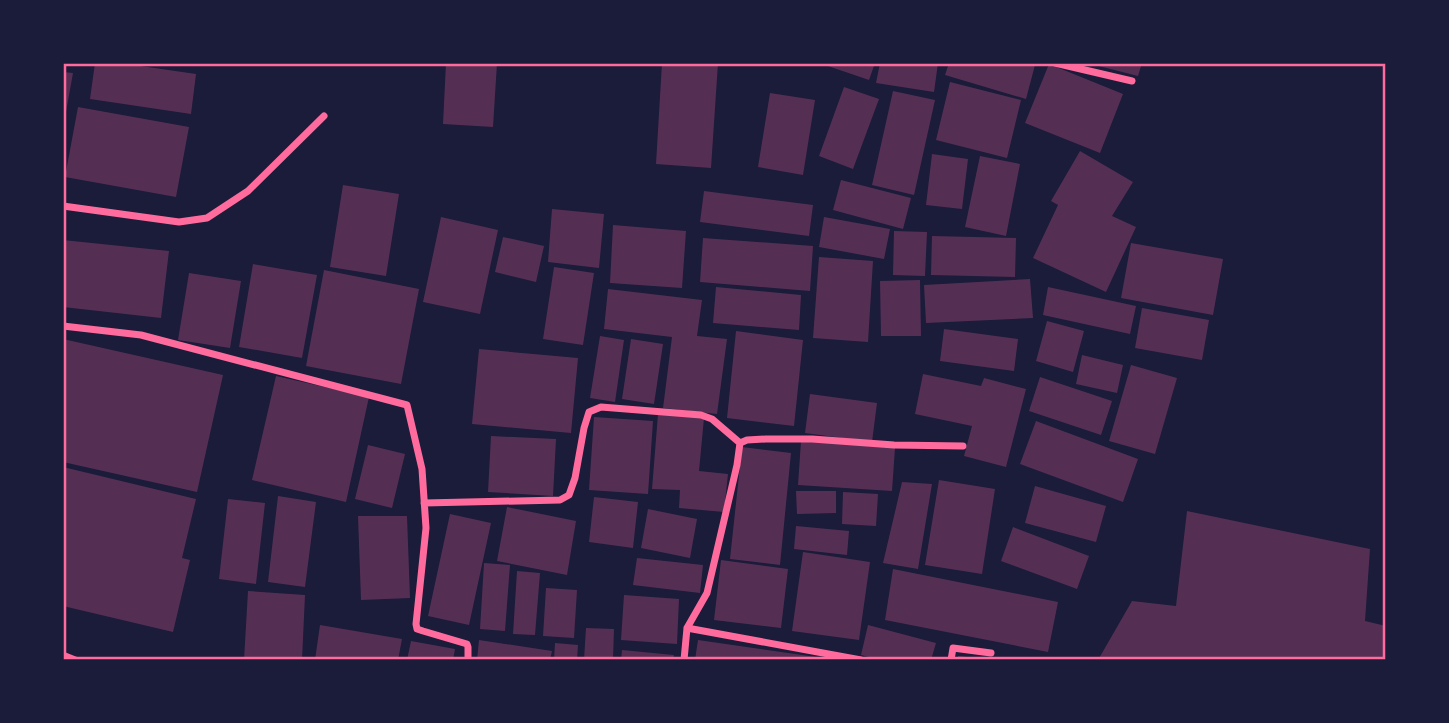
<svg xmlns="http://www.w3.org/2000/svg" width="1449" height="723" viewBox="0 0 1449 723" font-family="'Libre Baskerville',serif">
	<rect width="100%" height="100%" fill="#1b1b3a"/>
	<path fill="#542f53" d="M95 63H120L196 74 191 114 90 99Z
		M446 63H497L493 127 443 124Z
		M662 63H718L711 168 656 164Z
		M826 63H875L869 80 825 65Z
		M880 63H938L934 92 876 83Z
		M949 63H1027L1035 65 1026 99 945 75Z
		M1087 63H1142L1138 76Z
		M1049 64 1123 94 1100 153 1025 123Z
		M63 72 73 73 66 112H63Z
		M950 82 1021 100 1007 158 936 140Z
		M844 87 879 99 853 169 819 156Z
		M893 91 935 100 914 195 872 185Z
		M770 93 815 100 803 175 758 167Z
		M78 107 189 127 176 197 65 177Z
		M1080 151 1133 182 1112 216 1136 227 1106 292 1033 258 1058 205 1051 201Z
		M932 154 968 159 962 209 926 205Z
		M980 156 1020 164 1006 236 965 227Z
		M841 180 911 198 903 229 833 210Z
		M343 185 399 194 386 276 330 267Z
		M704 191 813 205 809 236 700 222Z
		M552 209 604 214 599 268 548 262Z
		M441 217 498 230 480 314 423 302Z
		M824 217 890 229 884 259 819 247Z
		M613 225 686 231 682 288 610 283Z
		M894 231 927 232 925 276 893 275Z
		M932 236 1016 238 1015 277 931 275Z
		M503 237 544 246 536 282 495 272Z
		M703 238 813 246 810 291 700 282Z
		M63 240 169 251 161 318 63 307Z
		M1131 243 1223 259 1213 315 1121 298Z
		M819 257 873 261 868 342 813 338Z
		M253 264 317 275 302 358 239 347Z
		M554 267 594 273 583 345 543 339Z
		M324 270 419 289 401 384 306 366Z
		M189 273 241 281 230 348 178 340Z
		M1030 279 1033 318 926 323 924 285Z
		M920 280 921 336H881L880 281Z
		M716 287 801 295 799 330 713 323Z
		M1048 287 1136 306 1130 334 1043 315Z
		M608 289 702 300 697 336 727 339 717 414 663 408 672 337 604 329Z
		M1142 308 1209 320 1202 360 1135 348Z
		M1047 321 1084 331 1073 372 1036 361Z
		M944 329 1018 339 1014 371 940 361Z
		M736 331 803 340 794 426 727 418Z
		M600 336 624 340 615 402 590 398Z
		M63 339 223 375 197 492 63 462Z
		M631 339 663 344 654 404 622 399Z
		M479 349 578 358 571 433 472 424Z
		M1082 355 1123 365 1117 393 1076 384Z
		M1131 365 1177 378 1155 454 1109 441Z
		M923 374 981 386 984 378 1026 389 1006 467 964 456 972 426 915 414Z
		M276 376 369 397 346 502 252 480Z
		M1040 377 1112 401 1101 435 1029 411Z
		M810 394 877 403 872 442 805 433Z
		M658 414 704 418 699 471 728 474 724 512 679 508 680 490 652 489Z
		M594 417 653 421 648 494 589 490Z
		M1036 421 1138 459 1123 502 1020 464Z
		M491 436 556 439 553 496 488 492Z
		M801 441 895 448 892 491 798 485Z
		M368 445 405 454 392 508 355 499Z
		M742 447 791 453 780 565 730 559Z
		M63 467 196 499 182 558 190 560 173 632 63 606Z
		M939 480 995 489 982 574 925 565Z
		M902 482 932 484 918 569 883 563Z
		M1035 486 1106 506 1096 542 1025 523Z
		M796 491H836V513L797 514Z
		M843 492 878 494 876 526 842 524Z
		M278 496 316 502 305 587 268 582Z
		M594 497 638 502 633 548 589 542Z
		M228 499 265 503 256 584 219 579Z
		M507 507 576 521 567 575 497 561Z
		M648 509 697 519 690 558 641 548Z
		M1187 511 1370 549 1365 621 1386 626V660H1098L1132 601 1176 606Z
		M450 514 491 523 469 625 428 616Z
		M358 516H407L410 598 361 600Z
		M796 526 849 531 847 555 794 549Z
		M1013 527 1089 556 1077 589 1001 561Z
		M803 552 870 562 859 640 792 631Z
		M637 558 703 565 700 593 633 585Z
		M721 560 788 569 781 628 714 620Z
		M484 563 510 565 505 631 480 629Z
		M893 569 1058 602 1048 652 885 620Z
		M517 571 540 573 535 635 513 634Z
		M546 588 577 590 574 638 543 636Z
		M248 591 305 595 302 660H244Z
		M624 595 679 599 677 644 621 640Z
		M320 625 402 639 398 660H315Z
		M868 625 936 643 931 660H881L861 655Z
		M586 628 614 629 613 660H584Z
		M479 640 552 651 550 660H477Z
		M698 640 823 658V660H695Z
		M411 641 455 649 453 660H407Z
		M555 643 578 645 577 660H554Z
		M622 650 674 655 673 660H621Z
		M958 656 977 658V660H958Z"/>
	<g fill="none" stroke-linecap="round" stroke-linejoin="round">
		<path stroke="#ff6b9d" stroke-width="5" d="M63 654 78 660"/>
		<path stroke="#ff6b9d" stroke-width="7" d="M1055 63 1132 81
			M63 206 179 222 207 218 248 191 324 116
			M63 326 141 335 407 405 422 469 426 528 416 624 417 629 423 631 467 644 468 647V660
			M424 503 560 500 569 495 575 478 584 428 589 412 601 407 701 415 712 419 740 443
			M687 628 707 593 737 465 740 443 747 440 766 439H812L894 445 963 446
			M684 660 687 628 861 660
			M951 660 953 648 991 653"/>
	</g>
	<rect width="1449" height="723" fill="none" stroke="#1b1b3a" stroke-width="130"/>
	<rect x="65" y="65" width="1319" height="593" fill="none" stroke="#ff6b9d" stroke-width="2.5"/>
</svg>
